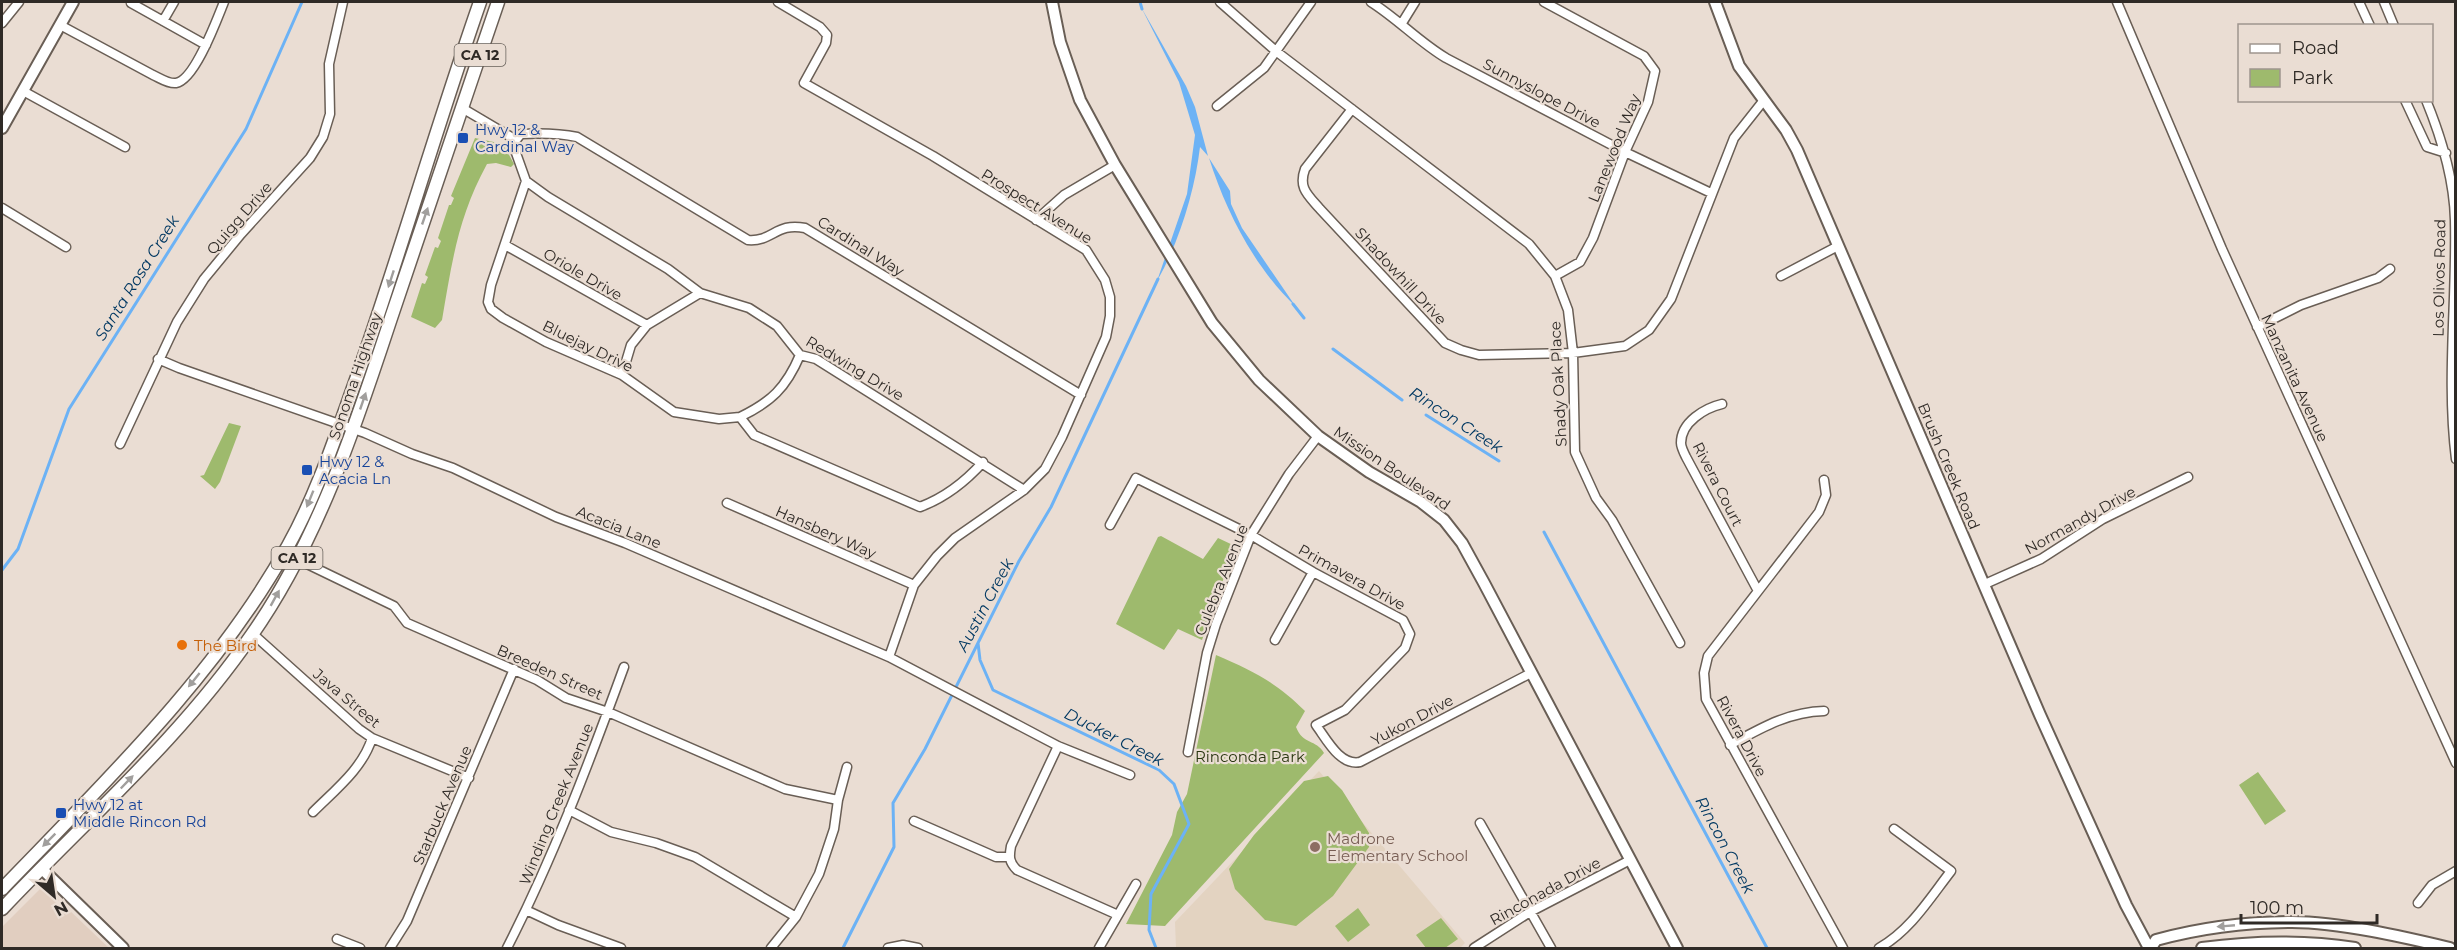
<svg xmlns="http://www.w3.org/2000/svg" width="2457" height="950" viewBox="0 0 2457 950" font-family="Montserrat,sans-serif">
	<rect width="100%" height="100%" fill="#eaddd3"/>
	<path fill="#e1cec0" d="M41 888 47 889 109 948H2V927Z"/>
	<path fill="#e3d3c1" d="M1319 771 1465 943 1460 948H1176L1175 922Z"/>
	<path fill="#9eba6d" d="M475 138 503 144 514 164 511 167 496 163 487 164C458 217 452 262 442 320L435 328 411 317 422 283 425 284 428 277 425 275 435 247 438 248 441 241 438 238 449 205H451L454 198 451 196Z
		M229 423 241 426 220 482 215 489 200 476 204 475Z
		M1161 536 1203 559 1218 538 1235 546 1202 640 1178 629 1164 650 1116 624 1158 537Z
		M1216 655C1253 671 1276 682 1305 711L1296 727C1303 745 1316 739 1324 753L1165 926 1126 924 1172 835 1177 812 1187 794Z
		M2258 772 2286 811 2265 825 2239 785Z
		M1328 776 1342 790 1369 833V847L1333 896 1296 926 1265 920 1235 889 1229 869 1254 835 1304 781Z
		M1358 908 1370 925 1348 942 1335 926Z
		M1441 918 1458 939 1445 948H1426L1416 935Z"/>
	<path fill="#6cb2f5" d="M1141 7 1186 86 1195 107 1208 156 1200 147C1195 190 1179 243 1157 281L1187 194 1195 135 1179 82Z
		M1209 158 1230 191 1231 204 1242 228 1296 307C1255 268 1226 212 1209 158Z"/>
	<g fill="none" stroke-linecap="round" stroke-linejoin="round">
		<path stroke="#6cb2f5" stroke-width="3" d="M1140 2 1142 9
			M1293 304 1304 318
			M1333 349 1402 400
			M1426 415 1499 461
			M1544 532 1767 948
			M2 570 18 549 69 409 246 129 302 2
			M978 643 980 660 993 690 1159 770 1174 784 1189 824 1151 894 1149 930 1156 948
			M843 948 894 847 893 803 925 749 1019 561 1051 507 1158 279"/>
		<defs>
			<path id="street" d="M132 2 131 3 206 45
				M778 2 820 27 827 35 826 43 804 83 933 156 1086 250 1105 280 1110 297V316L1106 337 1062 437 1045 469 1024 490 955 538 937 556 914 585 889 657
				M1220 2 1277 52 1529 244 1555 276 1568 310 1573 353 1575 452 1596 498 1612 520 1680 643
				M1371 2C1398 19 1419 42 1446 58L1625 152 1711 193
				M1544 2 1644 56 1655 71 1648 102 1625 152 1593 238 1580 262 1555 276
				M2117 2 2222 249 2456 763
				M2359 2 2370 26
				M2384 2 2394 26
				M163 21 174 2
				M2 23 19 2
				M1402 23 1415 2
				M60 25 153 75C160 78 168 84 176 83 195 80 217 19 224 2
				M23 91 125 147
				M2405 100 2427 147 2446 153
				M2426 100C2442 139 2454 178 2455 220 2457 300 2446 379 2456 459
				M1217 106 1264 68 1311 2
				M462 108 516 140 521 134C541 133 558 133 577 137L748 240C773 242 776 222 805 228L1081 395
				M1352 109 1305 169C1298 188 1308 195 1320 209L1445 343 1461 350 1479 355 1573 353 1625 346 1649 330 1671 299 1734 138 1764 100
				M516 140V153L526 181 548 197 668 269 700 293 749 308 777 326 800 355 816 359 1024 490
				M526 181 491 285 488 302 491 309 503 318 546 342 622 375 674 412 719 419 740 417 754 435 920 507C944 498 966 481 983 462
				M2 208 66 247
				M1036 220 1064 195 1115 165
				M505 245 647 325
				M1781 276 1838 246
				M2257 327 2301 305 2378 278 2390 269
				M158 359 179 368 365 433 412 454 453 468 556 517 625 543 889 657 1058 746 1130 775
				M622 375 631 345 647 325 700 293
				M1722 404C1705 408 1681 422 1681 443 1681 447 1684 453 1686 457L1758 591
				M740 417C771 402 786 388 800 355
				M120 444 177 322 204 279 241 234 310 158 323 137 330 114 329 64 343 2
				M1824 480 1826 495 1819 512 1708 656 1704 673 1706 699 1843 948
				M727 503 914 585
				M1110 525 1136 478 1251 535 1313 572 1403 620 1410 634 1405 648 1345 710 1316 725C1327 740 1340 766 1360 762L1531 673
				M297 557 305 563 394 606 407 623 537 680 566 698 608 712 785 789 838 800
				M1985 584 2041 559 2103 519 2188 477
				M253 634 359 729 372 738 469 778
				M1275 640 1313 572
				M1730 745C1761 728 1788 712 1824 711
				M1058 746 1011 846C1009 857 1009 862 1017 870L1118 915
				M1188 752 1207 653 1216 624 1251 535 1289 474 1318 436
				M569 810 611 832 656 843 695 857 796 917
				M313 812C335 790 363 768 372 738
				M914 821 996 857H1009
				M1480 823 1551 948
				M2418 903 2432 885 2456 871
				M526 910 558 925 621 948
				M337 939 360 948
				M390 948 407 921 514 669
				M507 948C553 858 589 763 624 667
				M771 948 796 917 819 874 834 829 838 800 847 767
				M888 948 903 945 918 948
				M1099 948 1136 884
				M1474 948 1530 912 1630 860
				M1879 948C1910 931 1930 898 1951 871L1894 829"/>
			<path id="secondary" d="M1052 2 1060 42 1080 100 1115 165 1212 323 1259 380 1318 436 1369 472 1421 502 1444 520 1462 543 1484 583 1677 948
				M1715 2 1739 66 1786 130 1797 150 2040 715 2126 905 2149 948
				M2 128 73 2
				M41 868 123 948
				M2151 948 2156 940C2200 928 2246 922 2292 922 2339 922 2404 937 2450 948
				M2202 948C2254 941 2304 940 2355 948"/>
			<path id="primary" d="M2 889C103 784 217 674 288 546 318 492 337 432 358 374 401 251 437 125 480 2
				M2 909C86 820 181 738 251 636 318 541 355 427 391 318 427 212 462 107 498 2"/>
		</defs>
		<use href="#street" stroke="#695e55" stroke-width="11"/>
		<use href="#secondary" stroke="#695e55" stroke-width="14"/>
		<use href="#primary" stroke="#695e55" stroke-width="15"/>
		<use href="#street" stroke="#fff" stroke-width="8"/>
		<use href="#secondary" stroke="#fff" stroke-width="10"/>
		<use href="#primary" stroke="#fff" stroke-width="12"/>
	</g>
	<defs><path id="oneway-solid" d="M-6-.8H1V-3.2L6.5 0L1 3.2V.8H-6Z" transform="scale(1.5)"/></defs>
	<g fill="#a19f9d">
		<use href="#oneway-solid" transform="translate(425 216) rotate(-71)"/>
		<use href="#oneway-solid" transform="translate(391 279) rotate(108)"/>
		<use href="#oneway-solid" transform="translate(363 401) rotate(-71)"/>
		<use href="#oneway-solid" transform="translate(310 499) rotate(112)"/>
		<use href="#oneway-solid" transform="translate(275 598) rotate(-61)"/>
		<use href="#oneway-solid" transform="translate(194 680) rotate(129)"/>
		<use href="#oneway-solid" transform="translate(127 782) rotate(-46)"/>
		<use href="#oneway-solid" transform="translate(49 840) rotate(135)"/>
		<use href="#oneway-solid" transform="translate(2226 926) rotate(175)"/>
	</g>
	<g fill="#1a4fb4" stroke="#eaddd3" stroke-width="2">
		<rect x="457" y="132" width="12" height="12" rx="3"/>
		<rect x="301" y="464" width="12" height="12" rx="3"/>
		<rect x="55" y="807" width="12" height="12" rx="3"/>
	</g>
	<circle fill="#e8710a" stroke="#eaddd3" stroke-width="2" cx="182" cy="645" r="6"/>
	<circle fill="#8d6e63" stroke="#eaddd3" stroke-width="2" cx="1315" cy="847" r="6"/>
	<g text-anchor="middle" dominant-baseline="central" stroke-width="4.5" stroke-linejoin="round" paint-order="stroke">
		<g fill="#eaddd3" stroke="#67605a" stroke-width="1.5">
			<rect x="454.5" y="44" width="51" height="22" rx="4.5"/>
			<rect x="271.5" y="547" width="51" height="22" rx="4.5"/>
		</g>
		<g font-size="14" font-weight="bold" fill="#2f2a26">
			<text x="480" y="55">CA 12</text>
			<text x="297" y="558">CA 12</text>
		</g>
		<g font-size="15" fill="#2f2a26" stroke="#eaddd3">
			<text transform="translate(1542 93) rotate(28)">Sunnyslope Drive</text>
			<text transform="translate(1614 148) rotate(-68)">Lanewood Way</text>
			<text transform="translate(1037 206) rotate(32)">Prospect Avenue</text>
			<text transform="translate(239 218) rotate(-49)">Quigg Drive</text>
			<text transform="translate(861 246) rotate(32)">Cardinal Way</text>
			<text transform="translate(583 274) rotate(30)">Oriole Drive</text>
			<text transform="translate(1401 276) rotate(47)">Shadowhill Drive</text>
			<text transform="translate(2439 278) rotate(-89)">Los Olivos Road</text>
			<text transform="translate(588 346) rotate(26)">Bluejay Drive</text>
			<text transform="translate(855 368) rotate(31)">Redwing Drive</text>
			<text transform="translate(355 376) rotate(-71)">Sonoma Highway</text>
			<text transform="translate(2295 378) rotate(65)">Manzanita Avenue</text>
			<text transform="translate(1558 384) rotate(-93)">Shady Oak Place</text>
			<text transform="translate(1949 466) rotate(67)">Brush Creek Road</text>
			<text transform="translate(1392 468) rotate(34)">Mission Boulevard</text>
			<text transform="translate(1718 484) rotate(63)">Rivera Court</text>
			<text transform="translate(2080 520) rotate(-29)">Normandy Drive</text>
			<text transform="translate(619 527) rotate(22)">Acacia Lane</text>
			<text transform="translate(826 532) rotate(24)">Hansbery Way</text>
			<text transform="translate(1352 577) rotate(29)">Primavera Drive</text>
			<text transform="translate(1221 580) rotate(-68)">Culebra Avenue</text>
			<text transform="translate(550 672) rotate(24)">Breeden Street</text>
			<text transform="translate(347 698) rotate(40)">Java Street</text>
			<text transform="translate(1412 720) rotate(-28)">Yukon Drive</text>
			<text transform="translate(1742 736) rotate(62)">Rivera Drive</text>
			<text transform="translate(556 804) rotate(-68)">Winding Creek Avenue</text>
			<text transform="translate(442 805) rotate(-67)">Starbuck Avenue</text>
			<text transform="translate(1545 891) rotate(-29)">Rinconada Drive</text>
		</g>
		<g font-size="15" fill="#164399" stroke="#eaddd3" text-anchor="start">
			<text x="475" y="129">Hwy 12 &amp;<tspan x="475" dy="17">Cardinal Way</tspan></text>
			<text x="319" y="461">Hwy 12 &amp;<tspan x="319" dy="17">Acacia Ln</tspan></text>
			<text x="73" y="804">Hwy 12 at<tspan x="73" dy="17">Middle Rincon Rd</tspan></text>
		</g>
		<g font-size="15" fill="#c56008" stroke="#eaddd3" text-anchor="start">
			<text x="194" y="645">The Bird</text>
		</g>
		<g font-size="15" fill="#2a3611" stroke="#eaddd3">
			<text x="1250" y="756">Rinconda Park</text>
		</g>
		<g font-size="15" fill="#785e54" stroke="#eaddd3" text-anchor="start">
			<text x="1327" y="838">Madrone<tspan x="1327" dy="17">Elementary School</tspan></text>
		</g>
		<g font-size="16" font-style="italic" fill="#013862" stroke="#eaddd3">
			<text transform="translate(137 278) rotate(-58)">Santa Rosa Creek</text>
			<text transform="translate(1456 420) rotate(33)">Rincon Creek</text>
			<text transform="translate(985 605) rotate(-62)">Austin Creek</text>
			<text transform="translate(1114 737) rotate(27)">Ducker Creek</text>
			<text transform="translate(1725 845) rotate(62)">Rincon Creek</text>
		</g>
	</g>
	<rect width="2457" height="950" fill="none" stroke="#2f2a26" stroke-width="6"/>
	<rect x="2238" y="24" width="195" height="78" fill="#eaddd3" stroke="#9f958e" stroke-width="1.5"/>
	<rect x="2250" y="44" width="30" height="9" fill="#ffffff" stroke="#9f958e" stroke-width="1.5"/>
	<text x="2292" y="54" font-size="18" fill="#2f2a26">Road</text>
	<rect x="2250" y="69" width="30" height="18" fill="#9eba6d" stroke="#9f958e" stroke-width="1.5"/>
	<text x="2292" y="84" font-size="18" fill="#2f2a26">Park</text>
	<g transform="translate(54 896) rotate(151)" stroke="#eaddd3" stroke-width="4.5" paint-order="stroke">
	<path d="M0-4.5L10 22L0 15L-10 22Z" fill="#2f2a26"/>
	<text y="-9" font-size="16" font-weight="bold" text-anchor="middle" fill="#2f2a26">N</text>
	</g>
	<path d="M2241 914v9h136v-9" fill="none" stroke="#2f2a26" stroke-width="3"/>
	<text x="2250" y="914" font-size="18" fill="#2f2a26" stroke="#eaddd3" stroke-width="4.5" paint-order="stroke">100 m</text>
</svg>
